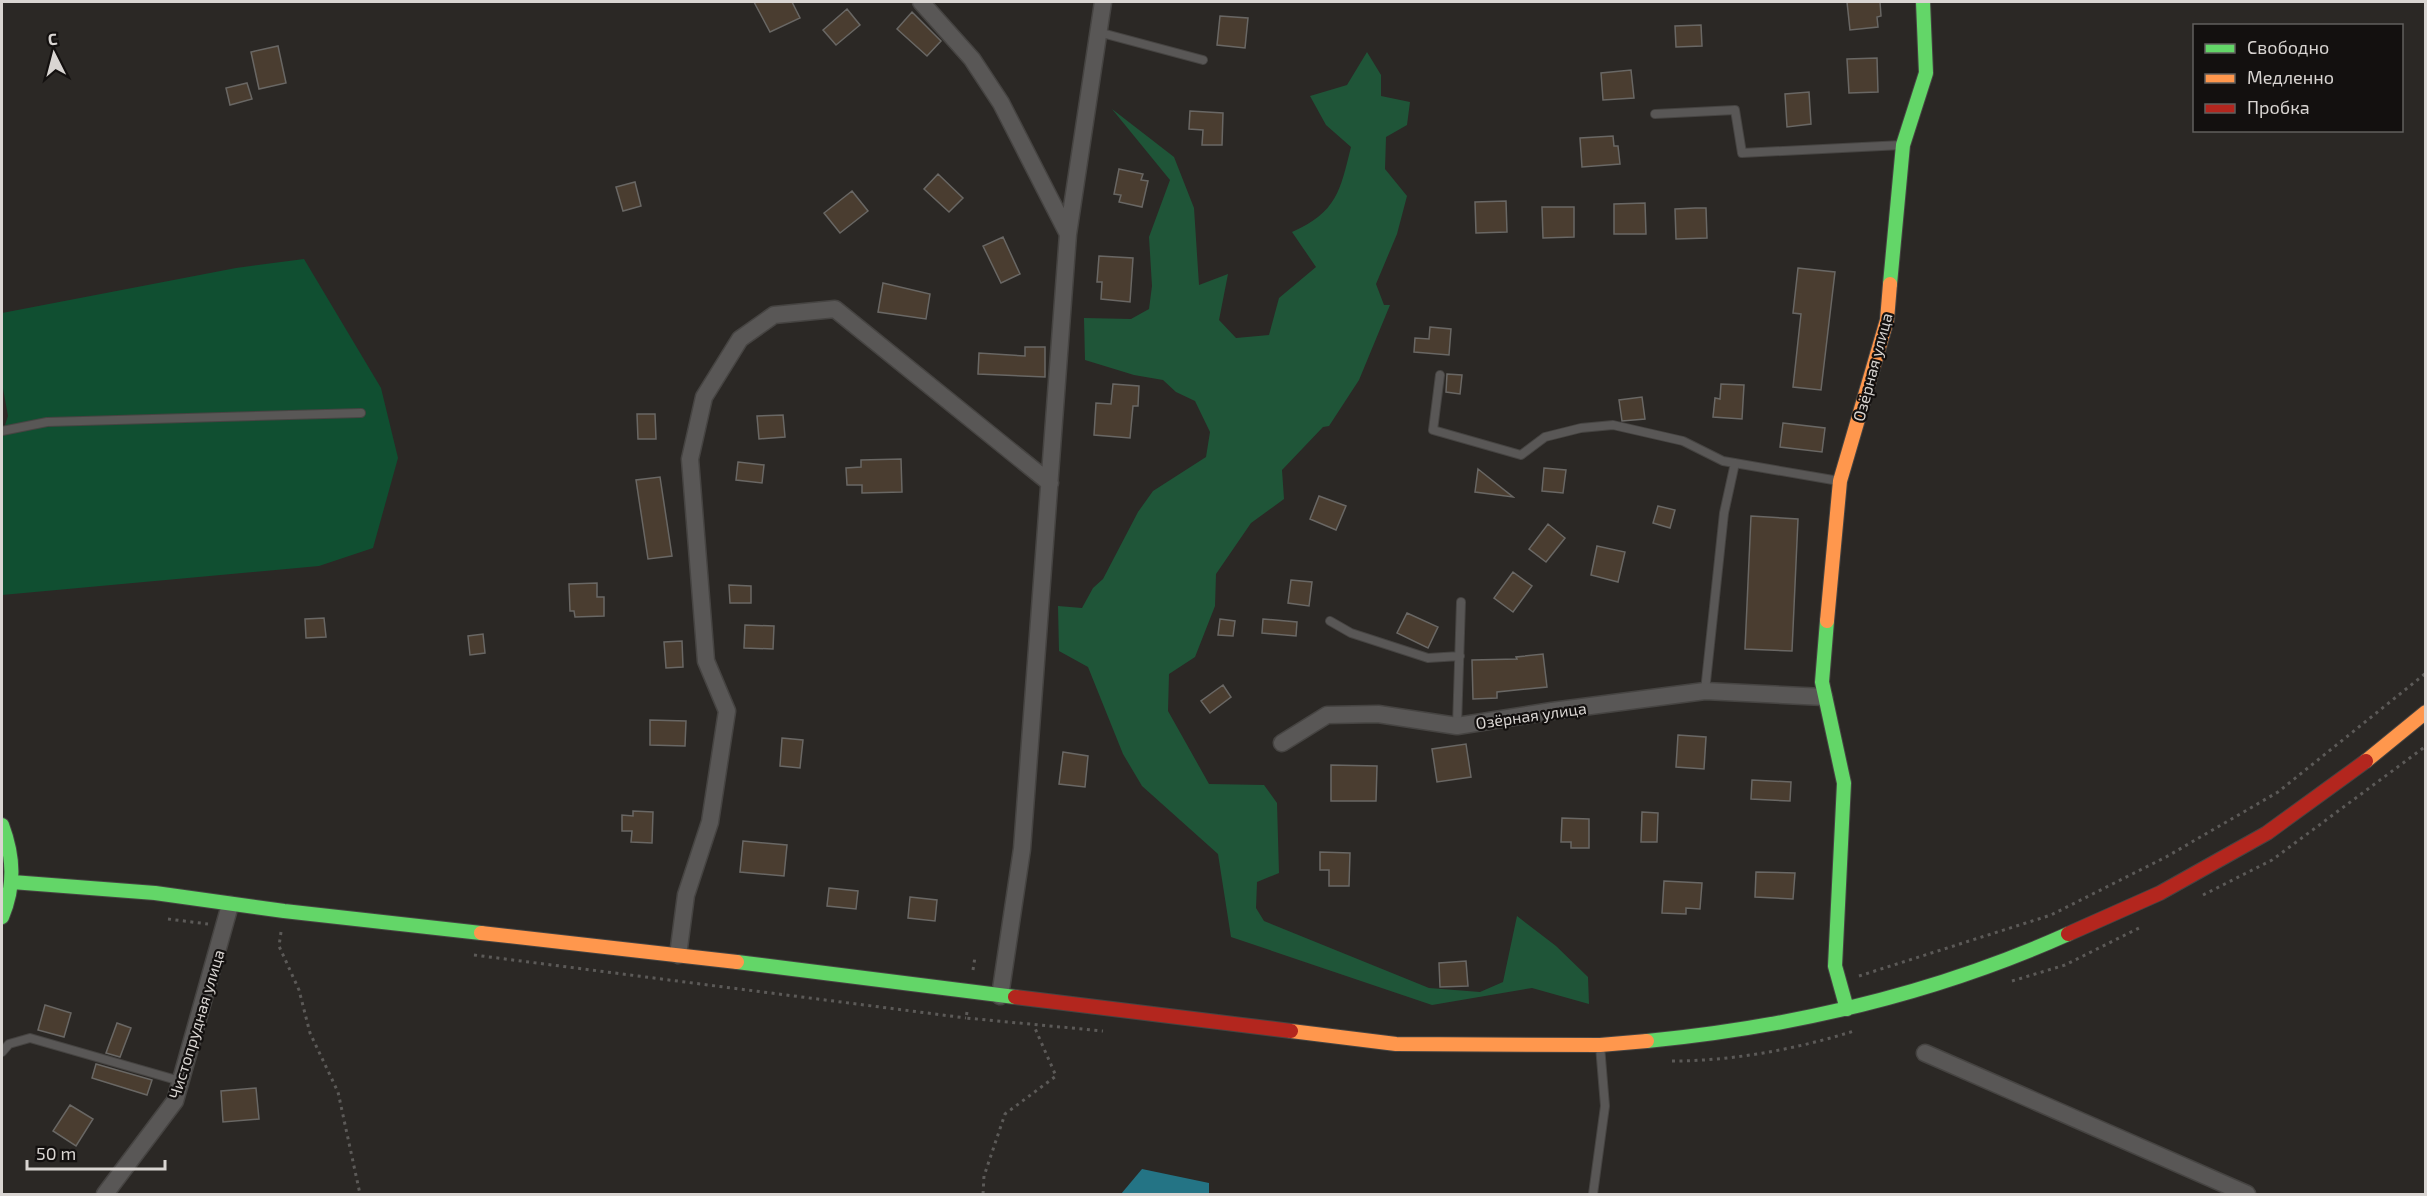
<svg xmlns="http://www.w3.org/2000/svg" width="2427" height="1196" viewBox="0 0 2427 1196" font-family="'Exo 2',sans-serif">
	<rect width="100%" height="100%" fill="#2b2825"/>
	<path fill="#104f31" d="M304 259 381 388 398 458 373 548 319 566 2 595V434L8 416 2 383V313L236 268Z"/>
	<path fill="#1f5538" d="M1367 52 1381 75V96L1410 102 1407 125 1386 137 1385 169 1407 196 1397 234 1376 284 1384 305H1390L1359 380 1329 426 1323 427 1282 470 1284 499 1251 523 1216 574 1215 606 1195 657 1169 674 1168 711 1209 784 1264 785 1277 803 1279 873 1257 882 1256 908 1264 921 1429 988 1480 992 1503 982 1517 916 1556 946 1588 977 1589 1004 1532 988 1432 1005 1231 937 1218 854 1142 786 1123 754 1088 667 1059 651 1058 606 1082 608 1093 588 1103 579 1138 512 1153 491 1206 457 1210 432 1195 401 1176 392 1163 380 1134 375 1085 360 1084 318 1131 319 1149 309 1152 286 1149 237 1170 180 1112 109 1174 157 1194 208 1199 285 1228 274 1219 320 1236 338 1269 335 1279 298 1316 267 1292 232C1337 212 1340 191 1351 147L1326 125 1310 96 1347 85Z"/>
	<path fill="#247485" d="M1142 1169 1209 1183V1194H1121Z"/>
	<path fill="#4a3d30" stroke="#696764" stroke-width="1.5" d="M754 2H792L800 18 770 32Z
		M1847 2H1880L1881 16 1877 17 1878 27 1850 30Z
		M847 9 860 25 836 45 823 30Z
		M912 12 941 41 927 56 897 29Z
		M1220 16 1248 18 1245 48 1217 45Z
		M1701 25 1702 46 1676 47 1675 26Z
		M278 46 286 83 259 89 251 52Z
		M1877 58 1878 92 1849 93 1847 59Z
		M1631 70 1634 98 1603 100 1601 73Z
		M247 83 252 99 230 105 226 88Z
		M1809 92 1811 124 1787 127 1785 94Z
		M1190 111 1223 113 1222 145H1202L1203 130 1189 129Z
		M1613 136 1614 146H1618L1620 164 1582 167 1580 138Z
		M1119 169 1143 174 1141 180 1148 181 1142 207 1119 202 1121 195 1114 194Z
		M938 174 963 198 949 212 924 189Z
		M635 182 641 206 623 211 616 187Z
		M852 191 868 211 840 233 824 213Z
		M1506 201 1507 232 1476 233 1475 202Z
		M1645 203 1646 234H1614V204Z
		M1542 207H1574V237L1543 238Z
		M1695 208H1706L1707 238 1676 239 1675 209Z
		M1003 237 1020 274 1001 283 983 246Z
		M1099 256 1133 258 1130 302 1101 299 1102 282H1097Z
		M1798 268 1835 272 1821 390 1793 387 1801 314 1793 313Z
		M883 283 930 294 926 319 878 312Z
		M1430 327 1451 329 1449 355 1414 352 1415 338 1429 339Z
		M1025 347H1045V377L978 374 979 353 1025 356Z
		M1447 374 1462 375 1460 394 1446 392Z
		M1113 384 1139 386 1138 406H1133L1130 438 1094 435 1096 403 1111 404Z
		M1721 384 1744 385 1742 419 1713 417 1715 398 1720 399Z
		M1642 397 1645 419 1622 421 1619 400Z
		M637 414H655L656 439H638Z
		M783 415 785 437 759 439 757 416Z
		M1783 423 1825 428 1822 452 1780 447Z
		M901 459 902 492 862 493V485H847L846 468 861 467V460Z
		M738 462 764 465 762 483 736 480Z
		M1544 468 1566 470 1563 493 1542 491Z
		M1478 469 1513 497 1475 492Z
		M660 477 672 556 648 559 636 480Z
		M1319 496 1346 506 1336 530 1310 519Z
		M1658 506 1675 510 1670 528 1653 523Z
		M1751 516 1798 519 1792 651 1745 649Z
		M1548 524 1565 538 1546 562 1529 549Z
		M1597 546 1625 552 1618 582 1591 575Z
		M1513 572 1532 586 1513 612 1494 598Z
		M1291 580 1312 582 1309 606 1288 603Z
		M597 583V597H604V616L575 617 574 611H570L569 584Z
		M729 585 751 586V603H730Z
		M1407 613 1438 627 1428 648 1397 633Z
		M324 618 326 637 306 638 305 619Z
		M1220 619 1235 621 1233 636 1218 635Z
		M1263 619 1297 622 1296 636 1262 633Z
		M745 625 774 626 773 649 744 648Z
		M483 634 485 653 470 655 468 636Z
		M682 641 683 667 666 668 664 642Z
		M1543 654 1547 687 1497 692V698L1473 699 1472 660 1517 659 1516 657Z
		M1223 685 1231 697 1210 713 1201 701Z
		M650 720 686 721 685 746 650 745Z
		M1678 735 1706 737 1704 769 1676 767Z
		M782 738 803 740 800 768 780 766Z
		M1466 744 1471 777 1437 782 1432 749Z
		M1063 752 1088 756 1085 787 1059 784Z
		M1331 765 1377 766 1376 801H1331Z
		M1752 780 1791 782 1790 801 1751 799Z
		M633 811 653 812 652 843 631 842 632 831H622V815L633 816Z
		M1642 812 1658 813 1657 842H1641Z
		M1562 818 1589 819V848H1571V842H1561Z
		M743 841 787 845 784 876 740 872Z
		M1320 852 1350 853 1349 886H1329V870H1320Z
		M1756 872 1795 873 1793 899 1755 897Z
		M1664 881 1702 883 1700 909 1686 908V914L1662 913Z
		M829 888 858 891 856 909 827 906Z
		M910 897 937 900 935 921 908 918Z
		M1466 961 1468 986 1440 987 1439 963Z
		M45 1005 71 1013 64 1037 38 1030Z
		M117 1023 131 1028 120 1057 106 1053Z
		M96 1064 152 1080 147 1095 92 1078Z
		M256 1088 259 1119 223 1122 221 1091Z
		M70 1105 93 1119 76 1146 53 1131Z"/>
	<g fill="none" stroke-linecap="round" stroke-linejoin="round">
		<defs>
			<path id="lane" d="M1098 32 1203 60
				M1655 114 1735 110 1742 153 1902 145
				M1440 375 1433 430 1521 455 1545 437 1581 428 1613 425 1683 441 1723 461 1839 481
				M2 431 47 422 361 413
				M1330 621 1351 633 1428 658 1460 656
				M1705 691 1724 513 1735 463
				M1457 726 1461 602
				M2 1052 9 1044 30 1038 180 1081
				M1593 1194 1605 1106 1600 1046"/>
			<path id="street" d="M921 2 972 59 1001 103 1068 234
				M1282 743 1327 715 1378 714 1457 726 1552 711 1705 691 1824 697
				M678 955 686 895 710 822 727 711 706 661 690 459 704 397 740 339 774 315 835 309 1050 483
				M1000 996 1022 849 1068 234 1103 2
				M1925 1053 2247 1194
				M105 1194 175 1101 230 905"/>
			<path id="fast" d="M1890 284 1903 145 1926 73 1923 2
				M1827 621 1822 682 1844 783 1835 966 1847 1009
				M2 825C14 857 15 886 2 917
				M12 882 155 893 284 911 481 933
				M737 962 1015 997
				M1647 1041C1792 1027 1934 994 2068 934"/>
			<path id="slow" d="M1827 621 1840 481 1887 320 1890 284
				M2366 761 2426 712
				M481 933 737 962
				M1291 1031 1396 1044 1600 1045 1647 1041"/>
			<path id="jam" d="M2068 934 2160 893 2267 833 2366 761
				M1015 997 1291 1031"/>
		</defs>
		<use href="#lane" stroke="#464442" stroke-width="10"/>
		<use href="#street" stroke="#464442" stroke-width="19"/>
		<use href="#fast" stroke="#464442" stroke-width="16"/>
		<use href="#slow" stroke="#464442" stroke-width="16"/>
		<use href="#jam" stroke="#464442" stroke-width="16"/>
		<path stroke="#5c5a58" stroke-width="3" stroke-dasharray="3 4.5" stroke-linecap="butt" d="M2203 895 2272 860 2426 746
			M168 919 208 924
			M281 932 279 946 299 990 310 1033 338 1092 360 1194
			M474 955 966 1018
			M973 970 975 957
			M1859 976 2051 915 2166 857 2278 792 2426 673
			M2012 981 2065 965 2141 927
			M967 1012 966 1018 1103 1031
			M1672 1061C1733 1061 1797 1049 1854 1031
			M983 1194 984 1176 1005 1114 1056 1076 1034 1026"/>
		<use href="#lane" stroke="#595756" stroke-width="8"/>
		<use href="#street" stroke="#595756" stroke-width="16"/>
		<use href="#fast" stroke="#63d668" stroke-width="14"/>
		<use href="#slow" stroke="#ff974d" stroke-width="14"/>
		<use href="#jam" stroke="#b3261e" stroke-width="14"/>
	</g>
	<g text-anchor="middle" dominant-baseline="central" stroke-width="4.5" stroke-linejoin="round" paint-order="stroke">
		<g font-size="16" fill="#d9d5d2" stroke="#13100f">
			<text transform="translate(1872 367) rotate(-75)">Озёрная улица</text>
			<text transform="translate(1531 715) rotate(-8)">Озёрная улица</text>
			<text transform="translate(196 1024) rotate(-73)">Чистопрудная улица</text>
		</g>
	</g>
	<rect width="2427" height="1196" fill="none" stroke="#d9d5d2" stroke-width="6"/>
	<rect x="2193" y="24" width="210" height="108" fill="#13100f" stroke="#625f5d" stroke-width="1.5"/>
	<rect x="2205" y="44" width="30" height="9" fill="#63d668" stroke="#625f5d" stroke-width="1.5"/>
	<text x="2247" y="54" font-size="18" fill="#d9d5d2">Свободно</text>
	<rect x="2205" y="74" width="30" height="9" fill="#ff974d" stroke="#625f5d" stroke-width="1.5"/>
	<text x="2247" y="84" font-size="18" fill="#d9d5d2">Медленно</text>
	<rect x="2205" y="104" width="30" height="9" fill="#b3261e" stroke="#625f5d" stroke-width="1.5"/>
	<text x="2247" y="114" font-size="18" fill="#d9d5d2">Пробка</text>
	<g transform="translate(54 54) rotate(354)" stroke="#13100f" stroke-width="4.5" paint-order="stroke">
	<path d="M0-4.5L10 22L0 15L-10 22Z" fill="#d9d5d2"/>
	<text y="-9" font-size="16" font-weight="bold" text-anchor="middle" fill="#d9d5d2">С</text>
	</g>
	<path d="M27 1160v9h138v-9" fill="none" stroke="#d9d5d2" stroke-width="3"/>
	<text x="36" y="1160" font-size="18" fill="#d9d5d2" stroke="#13100f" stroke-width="4.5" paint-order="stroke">50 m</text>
</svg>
